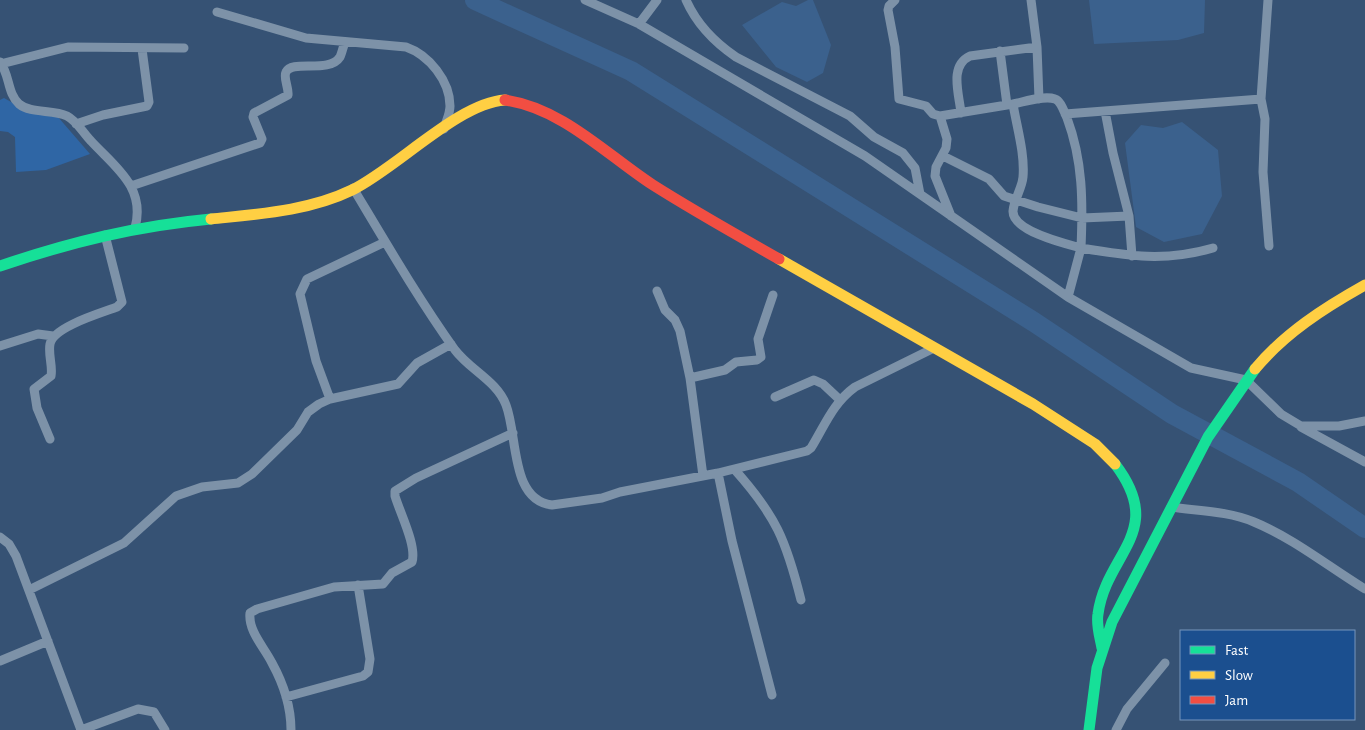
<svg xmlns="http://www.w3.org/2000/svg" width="1365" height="730" viewBox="0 0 1365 730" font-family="'Alegreya Sans',sans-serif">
	<rect width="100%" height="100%" fill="#365274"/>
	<path fill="#2f66a5" d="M4 98 22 108 58 117 90 154 46 170 16 172 15 137 8 132 0 131V100Z"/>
	<path fill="#3b618d" d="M808 0H813L831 45 823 73 807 82 776 67 742 25 782 2 796 6Z
		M1089 0H1205L1204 33 1178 40 1094 44Z
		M1182 122 1218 150 1222 196 1202 234 1164 242 1136 227 1125 143 1141 125 1163 128Z"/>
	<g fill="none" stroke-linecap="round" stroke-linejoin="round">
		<path stroke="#3b618d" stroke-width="20" d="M475 0 631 71 1034 322 1172 414 1298 482 1365 528"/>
		<path stroke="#7d92a8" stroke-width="9" d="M585 0 639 24 865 156 1068 297 1191 368 1246 380 1281 414 1301 426H1339L1365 421
			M686 0C697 25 714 42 736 57L850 116 874 137 903 153 915 168 920 194
			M895 0 889 6 888 10 895 47 899 99 926 106 933 114 940 116 1013 104
			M1031 0 1037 47 1039 99
			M1268 0 1261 99 1265 119 1263 172 1269 246
			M217 12 306 38 406 47C429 55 450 81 450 106 450 114 446 121 444 129
			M639 24 657 0
			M1000 51 1007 105
			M0 62C10 75 7 93 19 104 31 114 53 109 67 116 77 121 83 133 91 141 115 167 146 187 135 228
			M1 64 68 47 184 48
			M1105 111 1113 153 1129 216 1132 256
			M961 113C959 93 949 66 970 56L1037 47
			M1065 114 1261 99
			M940 116 947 139 946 148 936 167 935 176 951 216
			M76 124 103 115 147 106 149 102 142 49
			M943 156 989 179 1004 196 1038 207 1082 218 1129 216
			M131 186 260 143 262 139 253 117 254 113 288 95C289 88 283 78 286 72 292 59 329 74 340 57 342 53 343 47 345 42
			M353 188C386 243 418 298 455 350 470 370 497 381 506 405 518 436 510 500 552 505L602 498 620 492 718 473 807 451 811 448C825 425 833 403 855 387L934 348
			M657 291 665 310 675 320 680 331 690 378 703 476
			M1068 297 1081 248C1066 244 1012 231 1013 211 1014 199 1022 189 1023 177 1025 154 1017 128 1013 104 1024 102 1044 95 1055 99 1061 101 1064 112 1067 118 1083 161 1083 202 1081 248 1129 256 1165 262 1213 248
			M0 346 38 334 53 336
			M690 378 725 370 736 362 757 360 761 357 758 339 773 295
			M775 397 814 380 823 384 839 399
			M330 399 316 361 300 294 307 279 385 242
			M1301 427 1365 462
			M50 439 37 408 34 389 51 376C53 366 48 355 50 344 53 327 101 313 117 307L122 302 105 235
			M735 470C776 516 786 540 801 600
			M718 473 732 541 772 695
			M1171 507C1198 511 1228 511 1254 522 1293 538 1329 567 1365 589
			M0 537 9 544 16 556 81 730
			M29 590 124 543 176 496 202 487 238 483 252 474 297 430 308 412 319 404 330 399 398 384 417 363 451 344
			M0 661 48 641
			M286 697 363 676 368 672 370 659 358 585
			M81 730 138 709 154 712 165 730
			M291 730C291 706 283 683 272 663 264 647 248 631 250 613L257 609 334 587 383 584 392 573 412 562C417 546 400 513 395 496V491L416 478 513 433
			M1116 730 1127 709 1165 663"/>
		<path stroke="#16e098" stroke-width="11" d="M0 266C71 242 136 226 211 219
			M1102 648C1100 637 1096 625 1098 614 1106 553 1167 532 1115 464
			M1089 730 1097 668 1112 622 1208 437 1255 369"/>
		<path stroke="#ffcf43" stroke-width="11" d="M211 219C258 214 309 211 352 190 397 168 458 103 505 100
			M779 259 1033 404 1095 444 1115 464
			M1255 369C1285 333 1324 308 1365 285"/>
		<path stroke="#f24e42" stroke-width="11" d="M505 100C562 108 607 155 653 185 694 211 737 235 779 259"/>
	</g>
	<rect x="1180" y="630" width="175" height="90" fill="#1b4f8f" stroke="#7695bc"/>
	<rect x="1190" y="646" width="25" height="8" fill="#16e098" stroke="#7695bc"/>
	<text x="1225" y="655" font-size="15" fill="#ffffff">Fast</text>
	<rect x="1190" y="671" width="25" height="8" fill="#ffcf43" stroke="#7695bc"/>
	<text x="1225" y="680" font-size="15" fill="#ffffff">Slow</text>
	<rect x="1190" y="696" width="25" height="8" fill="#f24e42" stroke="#7695bc"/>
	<text x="1225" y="705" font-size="15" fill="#ffffff">Jam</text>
</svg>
